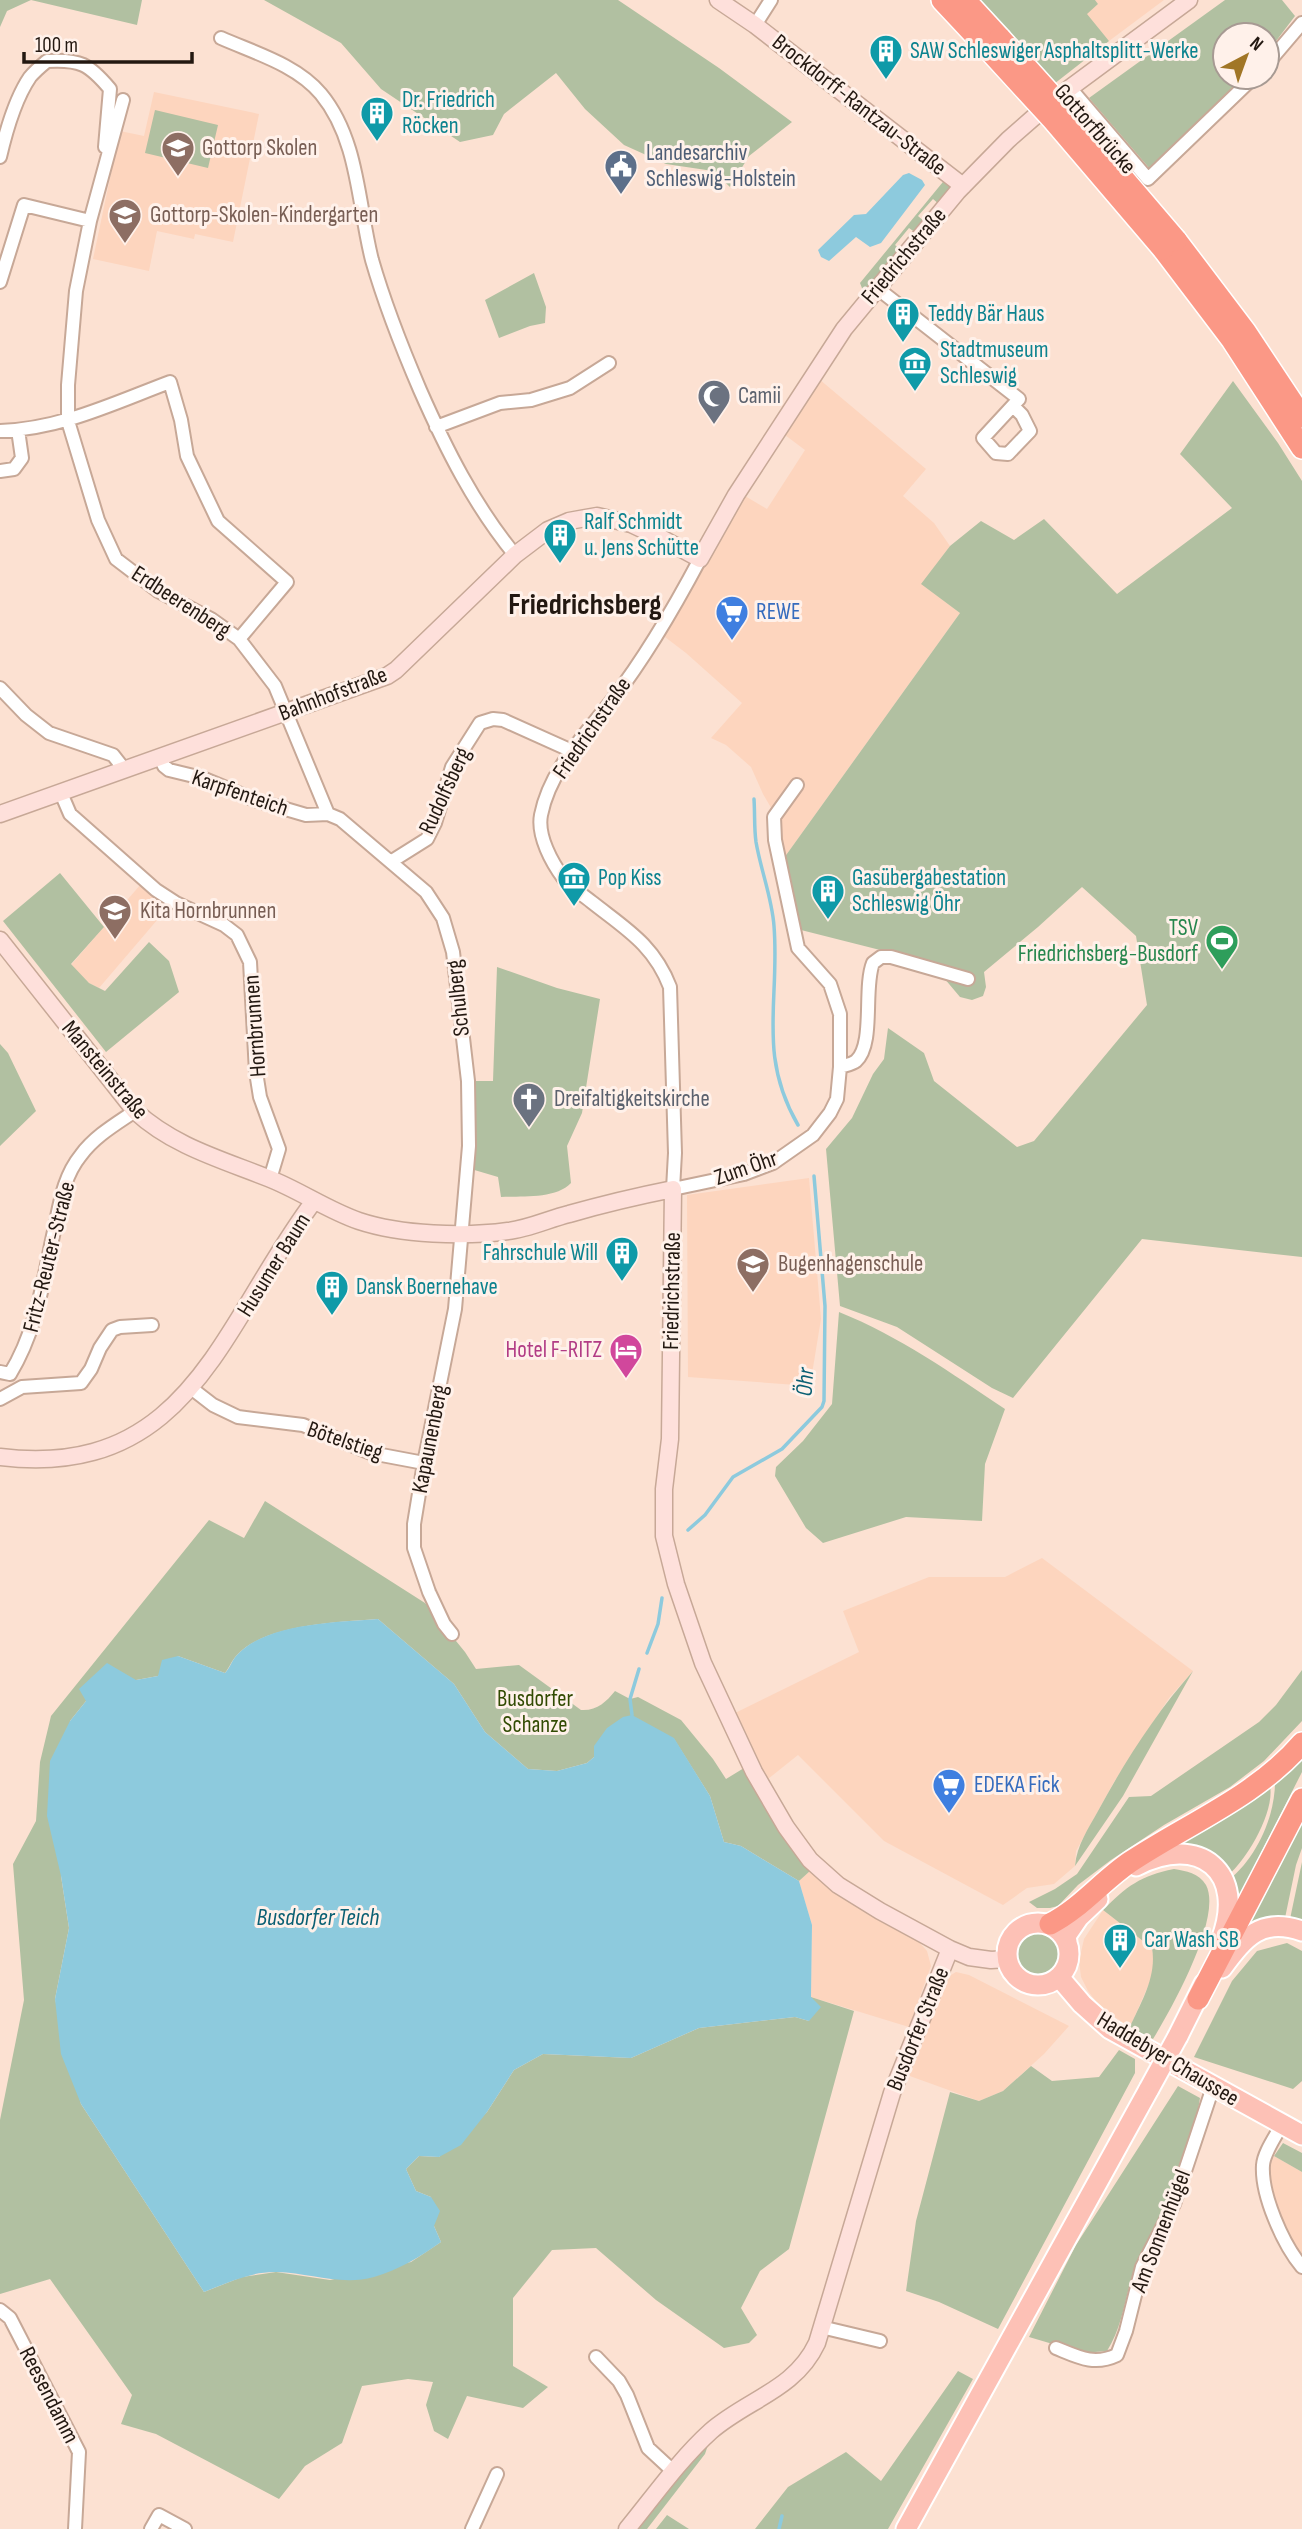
<svg xmlns="http://www.w3.org/2000/svg" width="1302" height="2529" viewBox="0 0 1302 2529" font-family="'Sofia Sans Condensed',sans-serif">
	<rect width="100%" height="100%" fill="#fce1d2"/>
	<path fill="#fdd5be" d="M1095 0H1164L1109 41 1086 14 1098 4Z
		M154 92 259 114 233 242 195 234 194 239 157 231 149 271 93 259 120 131 144 136Z
		M819 379 926 469 903 496 934 523 950 546 922 584 960 613 784 858 780 823 763 794 751 767 726 745 711 738 742 703 686 653 661 634 745 496 767 509 805 450 781 432Z
		M141 884 170 905 99 988 89 983 71 965Z
		M809 1178 821 1319 810 1386 688 1377 687 1195Z
		M1042 1558 1193 1671 1169 1698 1114 1782 1076 1851 1075 1866 1054 1884 1027 1888 1003 1905 884 1841 798 1755 768 1779 731 1715 859 1652 843 1611 929 1577H1005Z
		M810 1871 840 1897 919 1942 927 1951 931 1966 909 2027 811 1997 812 1925 799 1881Z
		M1103 1910 1152 1948 1154 1961 1152 1977 1130 2027 1101 2008 1088 1991 1081 1977 1079 1961 1084 1939Z
		M956 1972 969 1975 1069 2026 1044 2054 1003 2091 979 2101 907 2075 946 1978Z
		M1274 2156 1302 2172V2256L1282 2224 1268 2185V2170Z"/>
	<path fill="#b1c0a1" d="M0 0H142L137 25 31 0 7 11 0 27Z
		M264 0H618L719 68 792 122 749 156 730 187 713 171 666 164 624 145 585 109 556 73 504 114 493 135 460 142 381 89 341 43Z
		M978 0H1095L1098 4 1087 14 1109 41 1054 84Z
		M1225 0H1282L1295 16 1267 53V35H1225V77H1249L1150 169 1089 98Z
		M155 110 218 125 208 168 145 153Z
		M947 177 956 185 940 205 933 199 918 216 925 222 916 233 909 228 895 245 902 251 865 296 860 283Z
		M534 273 546 307 545 323 530 326 499 338 485 300Z
		M1233 381 1278 443 1302 481V1257L1142 1239 1013 1398 992 1388 897 1327 840 1306 826 1149 852 1118 873 1074 884 1059 888 1028 924 1053 934 1081 1017 1147 1034 1141 1147 1005 1136 936 1082 887 1038 927 984 972 986 987 983 996 972 1000 960 997 944 978 888 952 801 930 784 858 960 613 921 584 950 546 981 521 1014 540 1044 519 1117 594 1232 508 1180 454Z
		M60 873 104 927 71 964 89 983 105 991 149 942 169 961 179 992 106 1052 3 921Z
		M497 967 557 988 600 999 582 1113 567 1146 571 1183C556 1199 522 1196 501 1197L498 1177 471 1169 472 1081H493Z
		M0 1044 8 1053 36 1111 0 1146Z
		M839 1312C899 1336 951 1373 1005 1409L985 1464 982 1521 906 1517 823 1543 806 1528 775 1476 776 1467 803 1441 832 1404Z
		M265 1501 425 1603 465 1652 476 1669 519 1665 581 1710C597 1711 606 1702 615 1691L630 1699 638 1697 681 1720 713 1759 726 1779 744 1768 775 1824 810 1871 799 1881 741 1846 724 1842 710 1796 674 1739 657 1730 594 1757 587 1763 557 1771 528 1769 485 1732 454 1684 378 1619C338 1622 266 1624 237 1655 232 1660 229 1668 225 1673L178 1656 158 1676 136 1680 86 1701 70 1721 61 1876 69 1928 55 1999 81 2104 204 2292 242 2277 276 2272 330 2280 411 2262 441 2242 434 2226 431 2197 416 2191 406 2169 419 2156 439 2157 487 2112 514 2070 543 2054 631 2058 699 2028 795 2017 809 2021 811 1997 854 2011 789 2249 760 2271 741 2308 757 2335 749 2343 724 2348 656 2300 596 2248 552 2250 513 2298V2366L548 2387 523 2408 467 2396 448 2439 434 2431 426 2405 433 2382 408 2379 362 2386 342 2443 305 2466 279 2499 156 2434 121 2424 132 2395 50 2279 0 2294V2120L24 2000 13 1864 36 1821 40 1762 51 1716 209 1520 244 1538Z
		M1302 1670V1721L1264 1761 1230 1787 1164 1825 1111 1860 1078 1885 1058 1906 1050 1908H1037L1029 1902 1055 1889 1077 1874 1129 1797 1151 1796 1259 1722 1276 1705Z
		M1193 1671 1123 1796 1075 1866C1077 1845 1088 1829 1098 1811 1125 1761 1156 1713 1193 1671Z
		M1302 1752V1772L1235 1904 1229 1880C1257 1857 1276 1815 1275 1779Z
		M1270 1786C1275 1811 1247 1860 1228 1875L1169 1845Z
		M1302 1817V1848L1296 1865 1285 1918 1239 1936Z
		M1302 1862V1923L1290 1919Z
		M1174 1869C1186 1871 1199 1873 1206 1885 1223 1917 1171 2010 1153 2039L1130 2027C1141 2002 1157 1977 1152 1948L1103 1910C1127 1886 1140 1876 1174 1869Z
		M1014 1954a24 24 0 1 1 48 0a24 24 0 1 1-48 0Z
		M1287 1943 1302 1951V2081L1293 2089 1194 2057 1232 1981 1257 1951Z
		M1119 2050 1135 2059V2073L998 2329 939 2302 906 2291 916 2221 950 2092 979 2101 1003 2091 1031 2066 1052 2081 1099 2077Z
		M1178 2086 1200 2098C1195 2133 1184 2170 1170 2202 1160 2223 1145 2242 1136 2264 1125 2294 1124 2324 1107 2351L1083 2353 1029 2337 1076 2245Z
		M1283 2143 1302 2153V2172L1274 2156Z
		M958 2371 973 2379 888 2529H755L788 2487 846 2452 881 2481Z
		M708 2445 705 2454 647 2529H636L674 2478Z
		M667 2515 689 2529H656Z"/>
	<path fill="#8dcadd" d="M909 173 922 180 925 185 881 243 870 247 856 237 829 261 821 257 818 250 854 215 866 214 903 175Z
		M378 1619 454 1684 485 1732 528 1769 557 1771 587 1763 594 1757V1746L607 1728 623 1717 632 1715 674 1738 710 1796 724 1842 741 1846 799 1881 812 1925 811 1997 821 2007 809 2021 795 2017 699 2028 631 2058 543 2054 514 2070 487 2112 461 2145 439 2157 419 2156 406 2169 416 2191 431 2197 440 2211 434 2226 441 2242C421 2256 399 2270 374 2277 341 2286 310 2273 277 2272 252 2271 227 2283 204 2292L81 2104 61 2054 55 1999 69 1928 61 1876 47 1816 50 1761 70 1721 86 1701 79 1689 107 1663 136 1680 158 1676 162 1660 178 1656 225 1673C230 1668 232 1660 237 1655 266 1623 338 1622 378 1619Z"/>
	<g fill="none" stroke-linecap="round" stroke-linejoin="round">
		<path stroke="#8dcadd" stroke-width="3.5" d="M754 799C755 814 754 828 756 842 761 871 772 898 774 926 780 1001 757 1054 798 1125
			M688 1530 705 1515 733 1477 782 1449 822 1407 824 1401 825 1306 814 1176
			M647 1653 658 1624 662 1598
			M632 1715 630 1699 639 1669
			M779 2529 782 2516"/>
		<defs>
			<path id="street" d="M755 25 771 0
				M221 38C255 53 297 65 321 94 359 140 358 206 372 260 385 305 402 348 420 390 446 449 474 505 515 555
				M1267 64 1302 23
				M1070 88 1148 179 1254 77
				M123 100 90 221 76 291 68 385V421L98 520 116 559 158 591 211 619 239 639 275 686 328 814
				M0 157C6 131 15 99 30 77 35 71 41 66 47 61 80 59 89 64 110 89L105 147
				M0 282 24 205 90 221
				M877 288 1019 399 983 438 996 453 1008 454 1030 431 1022 415 1013 406
				M436 427 500 403 531 400 570 388 609 363
				M0 431C61 429 114 403 170 382L181 420 187 456 218 521 287 582 239 639
				M0 471 14 469 22 458 18 430
				M700 559C674 608 647 655 613 699 586 734 550 769 541 815 537 836 552 863 564 879 572 888 583 895 593 903 626 929 654 945 670 987L675 1153 673 1189 744 1174 773 1163 813 1135 830 1113 837 1099 840 1067V1014L830 984 798 948 775 840 774 817 797 785
				M0 688 26 715 49 733 113 755 124 769
				M160 757 164 766 169 770 202 778 255 800 306 815 328 814 340 819 426 892 443 918 453 952 468 1081 469 1146 455 1309 424 1463 414 1524V1548L429 1592 444 1624 452 1634
				M61 793 70 814 156 890 176 903 224 925 237 935 250 962 256 1072 260 1097 279 1149 270 1179
				M392 861 427 839 435 823 452 767 480 723 493 719 503 720 572 751
				M840 1067C846 1065 852 1064 856 1061 875 1044 863 988 873 963L881 957H891L968 979
				M0 1372 10 1374C37 1330 43 1281 54 1231 60 1204 63 1177 81 1155 95 1136 116 1124 135 1111
				M191 1388 213 1405 238 1417 303 1425 371 1453 424 1463
				M0 1399 22 1387 81 1383 91 1369 100 1348 112 1330 120 1327 152 1325
				M1282 2124C1276 2136 1264 2152 1263 2165 1261 2195 1283 2244 1302 2267
				M0 2310 10 2318 79 2452 75 2529
				M821 2327 880 2341
				M1056 2348C1078 2357 1094 2366 1117 2355L1126 2331 1142 2267 1174 2204 1213 2087
				M596 2357 619 2381 627 2395 648 2448 674 2472
				M151 2529 159 2515 185 2529
				M472 2529 497 2474"/>
			<path id="secondary" d="M718 0 755 25 963 186
				M0 814 387 676 396 670 515 555 548 530 569 521 597 516 631 524 663 539 700 559 736 495 844 329 958 191 1008 140 1033 118 1070 88 1189 0
				M0 940 135 1111C173 1146 220 1159 268 1178 299 1190 327 1210 359 1221 401 1235 465 1237 508 1231 528 1229 549 1219 569 1214 604 1204 638 1196 673 1189L670 1439 664 1489V1536L676 1584 703 1663 754 1772 786 1827 810 1860 838 1885 880 1911 950 1949 969 1957 991 1960 1007 1959
				M0 1457C190 1480 222 1323 314 1201
				M627 2529C654 2496 680 2459 711 2431 748 2399 795 2390 817 2343L892 2093 950 1949"/>
			<path id="primary" d="M1136 1866C1200 1833 1247 1872 1221 1940
				M1007 1954a31 31 0 1 1 62 0a31 31 0 1 1-62 0Z
				M1067 1942 1066 1936 1079 1917 1098 1899
				M1222 1968C1245 1937 1261 1917 1302 1931
				M1059 1977 1082 2004 1110 2029 1302 2135
				M1178 2036 1204 1984
				M906 2529 1149 2089"/>
			<path id="highway" d="M942 0 986 47
				M965 0 1000 38
				M1176 240 1245 331 1302 417
				M1163 249 1232 340 1302 448
				M1050 1924C1080 1909 1102 1881 1130 1862 1187 1824 1257 1796 1302 1743
				M1198 1999 1302 1799"/>
		</defs>
		<use href="#street" stroke="#c7a897" stroke-width="16"/>
		<use href="#secondary" stroke="#c7a897" stroke-width="19"/>
		<use href="#primary" stroke="#fff" stroke-width="23"/>
		<use href="#highway" stroke="#fff" stroke-width="24"/>
		<use href="#street" stroke="#fff" stroke-width="12"/>
		<use href="#secondary" stroke="#fee0db" stroke-width="16"/>
		<use href="#primary" stroke="#fdc1b6" stroke-width="19"/>
		<use href="#highway" stroke="#fb9886" stroke-width="21"/>
		<defs>
			<path id="primary-bridge" d="M1149 2089 1178 2036"/>
			<path id="highway-bridge" d="M1000 38 1065 110 1176 240
				M986 47 1053 120 1163 249"/>
		</defs>
		<use href="#primary-bridge" stroke="#fff" stroke-width="23" stroke-linecap="butt"/>
		<use href="#highway-bridge" stroke="#fff" stroke-width="24" stroke-linecap="butt"/>
		<use href="#primary-bridge" stroke="#fdc1b6" stroke-width="19"/>
		<use href="#highway-bridge" stroke="#fb9886" stroke-width="21"/>
	</g>
	<defs>
		<symbol id="building-pin" viewBox="-11 -11 22 30"><path d="M0 17L-7.5 6A9.5 9.5 0 1 1 7.5 6Z" fill="#0f9aa8" stroke="#fff1ea"/><path d="M-4-6H4V6H1V3H-1V6H-4ZM-2.5-4.3h1.7v1.8h-1.7ZM.8-4.3h1.7v1.8H.8ZM-2.5-1h1.7V.8h-1.7ZM.8-1h1.7V.8H.8Z" fill="#fff"/></symbol>
		<symbol id="school-pin" viewBox="-11 -11 22 30"><path d="M0 17L-7.5 6A9.5 9.5 0 1 1 7.5 6Z" fill="#8d6e63" stroke="#fff1ea"/><path d="M0-5L7-2L0 1L-7-2ZM-4 1L0 2.5L4 1V4Q0 6-4 4Z" fill="#fff"/></symbol>
		<symbol id="civic-pin" viewBox="-11 -11 22 30"><path d="M0 17L-7.5 6A9.5 9.5 0 1 1 7.5 6Z" fill="#5c6f8a" stroke="#fff1ea"/><path d="M-.6-6.5H3V-4.5H.6V-3L4-1V1h2V6H-6V1h2V-1L-.6-3ZM-1.2 2.5V6h2.4V2.5Z" fill="#fff"/></symbol>
		<symbol id="museum-pin" viewBox="-11 -11 22 30"><path d="M0 17L-7.5 6A9.5 9.5 0 1 1 7.5 6Z" fill="#0f9aa8" stroke="#fff1ea"/><path d="M0-6L6-3V-2H-6V-3ZM-5-1h2V3h-2ZM-1-1h2V3h-2ZM3-1h2V3H3ZM-6 4H6V6H-6Z" fill="#fff"/></symbol>
		<symbol id="mosque-pin" viewBox="-11 -11 22 30"><path d="M0 17L-7.5 6A9.5 9.5 0 1 1 7.5 6Z" fill="#6b7280" stroke="#fff1ea"/><path d="M3.5-4.9A6 6 0 1 0 3.5 4.9A5 5 0 1 1 3.5-4.9Z" fill="#fff"/></symbol>
		<symbol id="supermarket-pin" viewBox="-11 -11 22 30"><path d="M0 17L-7.5 6A9.5 9.5 0 1 1 7.5 6Z" fill="#3f7fe0" stroke="#fff1ea"/><path d="M-6-5.5h2.5l.6 2H6L4.5 2H-2.5L-4.4-4H-6ZM-1.5 3.2a1.3 1.3 0 1 0 .1 0ZM3 3.2a1.3 1.3 0 1 0 .1 0Z" fill="#fff"/></symbol>
		<symbol id="stadium-pin" viewBox="-11 -11 22 30"><path d="M0 17L-7.5 6A9.5 9.5 0 1 1 7.5 6Z" fill="#2e9e5b" stroke="#fff1ea"/><path d="M0-5a6.5 5 0 1 0 0 10a6.5 5 0 1 0 0-10ZM-3.5-1.8h7v3.6h-7Z" fill="#fff"/></symbol>
		<symbol id="church-pin" viewBox="-11 -11 22 30"><path d="M0 17L-7.5 6A9.5 9.5 0 1 1 7.5 6Z" fill="#6b7280" stroke="#fff1ea"/><path d="M-1.2-6h2.4v3.5h3.3v2.4h-3.3V6h-2.4V-.1h-3.3v-2.4h3.3Z" fill="#fff"/></symbol>
		<symbol id="hotel-pin" viewBox="-11 -11 22 30"><path d="M0 17L-7.5 6A9.5 9.5 0 1 1 7.5 6Z" fill="#d1479c" stroke="#fff1ea"/><path d="M-6-4.5h1.5V1H6V5H4.5V3h-9V5H-6ZM-4 0a1.8 1.8 0 1 1 3.6 0ZM.5 0V-2.5h3Q6-2.5 6 0Z" fill="#fff"/></symbol>
	</defs>
	<g fill-rule="evenodd">
		<use href="#building-pin" x="867" y="32" width="38" height="52"/>
		<use href="#building-pin" x="358" y="94" width="38" height="52"/>
		<use href="#school-pin" x="159" y="129" width="38" height="52"/>
		<use href="#civic-pin" x="602" y="147" width="38" height="52"/>
		<use href="#school-pin" x="106" y="196" width="38" height="52"/>
		<use href="#building-pin" x="884" y="295" width="38" height="52"/>
		<use href="#museum-pin" x="896" y="344" width="38" height="52"/>
		<use href="#mosque-pin" x="695" y="377" width="38" height="52"/>
		<use href="#building-pin" x="541" y="516" width="38" height="52"/>
		<use href="#supermarket-pin" x="713" y="593" width="38" height="52"/>
		<use href="#museum-pin" x="555" y="859" width="38" height="52"/>
		<use href="#building-pin" x="809" y="872" width="38" height="52"/>
		<use href="#school-pin" x="96" y="892" width="38" height="52"/>
		<use href="#stadium-pin" x="1203" y="922" width="38" height="52"/>
		<use href="#church-pin" x="510" y="1080" width="38" height="52"/>
		<use href="#building-pin" x="603" y="1234" width="38" height="52"/>
		<use href="#school-pin" x="734" y="1245" width="38" height="52"/>
		<use href="#building-pin" x="313" y="1268" width="38" height="52"/>
		<use href="#hotel-pin" x="607" y="1331" width="38" height="52"/>
		<use href="#supermarket-pin" x="930" y="1766" width="38" height="52"/>
		<use href="#building-pin" x="1101" y="1921" width="38" height="52"/>
	</g>
	<g text-anchor="middle" dominant-baseline="central" stroke-width="6" stroke-linejoin="round" paint-order="stroke">
		<g font-size="23" fill="#0d838f" stroke="#fff1ea" text-anchor="start">
			<text x="910" y="51">SAW Schleswiger Asphaltsplitt-Werke</text>
			<text x="402" y="100">Dr. Friedrich<tspan x="402" dy="26">Röcken</tspan></text>
			<text x="928" y="314">Teddy Bär Haus</text>
			<text x="940" y="350">Stadtmuseum<tspan x="940" dy="26">Schleswig</tspan></text>
			<text x="584" y="522">Ralf Schmidt<tspan x="584" dy="26">u. Jens Schütte</tspan></text>
			<text x="598" y="878">Pop Kiss</text>
			<text x="852" y="878">Gasübergabestation<tspan x="852" dy="26">Schleswig Öhr</tspan></text>
			<text x="598" y="1253" text-anchor="end">Fahrschule Will</text>
			<text x="356" y="1287">Dansk Boernehave</text>
			<text x="1144" y="1940">Car Wash SB</text>
		</g>
		<g font-size="23" fill="#231811" stroke="#fff1ea">
			<text transform="translate(859 105) rotate(38)">Brockdorff-Rantzau-Straße</text>
			<text transform="translate(1095 129) rotate(49)">Gottorfbrücke</text>
			<text transform="translate(904 256) rotate(-50)">Friedrichstraße</text>
			<text transform="translate(181 602) rotate(33)">Erdbeerenberg</text>
			<text transform="translate(333 694) rotate(-21)">Bahnhofstraße</text>
			<text transform="translate(592 728) rotate(-55)">Friedrichstraße</text>
			<text transform="translate(445 791) rotate(-65)">Rudolfsberg</text>
			<text transform="translate(240 793) rotate(19)">Karpfenteich</text>
			<text transform="translate(458 998) rotate(-96)">Schulberg</text>
			<text transform="translate(255 1026) rotate(-94)">Hornbrunnen</text>
			<text transform="translate(105 1070) rotate(50)">Mansteinstraße</text>
			<text transform="translate(746 1168) rotate(-19)">Zum Öhr</text>
			<text transform="translate(49 1257) rotate(-76)">Fritz-Reuter-Straße</text>
			<text transform="translate(274 1265) rotate(-58)">Husumer Baum</text>
			<text transform="translate(672 1291) rotate(-89)">Friedrichstraße</text>
			<text transform="translate(430 1439) rotate(-79)">Kapaunenberg</text>
			<text transform="translate(345 1441) rotate(19)">Bötelstieg</text>
			<text transform="translate(918 2029) rotate(-68)">Busdorfer Straße</text>
			<text transform="translate(1168 2059) rotate(31)">Haddebyer Chaussee</text>
			<text transform="translate(1161 2231) rotate(-69)">Am Sonnenhügel</text>
			<text transform="translate(49 2395) rotate(63)">Reesendamm</text>
		</g>
		<g font-size="23" fill="#785e54" stroke="#fff1ea" text-anchor="start">
			<text x="202" y="148">Gottorp Skolen</text>
			<text x="150" y="215">Gottorp-Skolen-Kindergarten</text>
			<text x="140" y="911">Kita Hornbrunnen</text>
			<text x="778" y="1264">Bugenhagenschule</text>
		</g>
		<g font-size="23" fill="#4e5e75" stroke="#fff1ea" text-anchor="start">
			<text x="646" y="153">Landesarchiv<tspan x="646" dy="26">Schleswig-Holstein</tspan></text>
		</g>
		<g font-size="23" fill="#5b616d" stroke="#fff1ea" text-anchor="start">
			<text x="738" y="396">Camii</text>
			<text x="554" y="1099">Dreifaltigkeitskirche</text>
		</g>
		<g font-size="23" fill="#366cbe" stroke="#fff1ea" text-anchor="start">
			<text x="756" y="612">REWE</text>
			<text x="974" y="1785">EDEKA Fick</text>
		</g>
		<g font-size="23" fill="#27864d" stroke="#fff1ea" text-anchor="end">
			<text x="1198" y="928">TSV<tspan x="1198" dy="26">Friedrichsberg-Busdorf</tspan></text>
		</g>
		<g font-size="23" fill="#b23c85" stroke="#fff1ea" text-anchor="end">
			<text x="602" y="1350">Hotel F-RITZ</text>
		</g>
		<g font-size="23" fill="#324b03" stroke="#fff1ea">
			<text x="535" y="1699">Busdorfer<tspan x="535" dy="26">Schanze</tspan></text>
		</g>
		<g font-size="24" font-style="italic" fill="#0a5f73" stroke="#fff1ea">
			<text transform="translate(805 1382) rotate(-86)">Öhr</text>
			<text x="318" y="1917">Busdorfer Teich</text>
		</g>
		<g font-size="30" font-weight="bold" fill="#231811" stroke="#fff1ea">
			<text x="585" y="605">Friedrichsberg</text>
		</g>
	</g>
	<g transform="translate(1246 56) rotate(41)"><circle r="33" fill="#fff1ea" stroke="#a79a93" stroke-width="2"/>
	<path d="M0-5L12 26L0 18L-12 26Z" fill="#a17626"/>
	<text y="-10" font-size="19" font-weight="bold" text-anchor="middle" fill="#231811">N</text>
	</g>
	<path d="M24 52v10h168v-10" fill="none" stroke="#231811" stroke-width="3.5"/>
	<text x="35" y="52" font-size="21" fill="#231811" stroke="#fff1ea" stroke-width="5" paint-order="stroke">100 m</text>
</svg>
